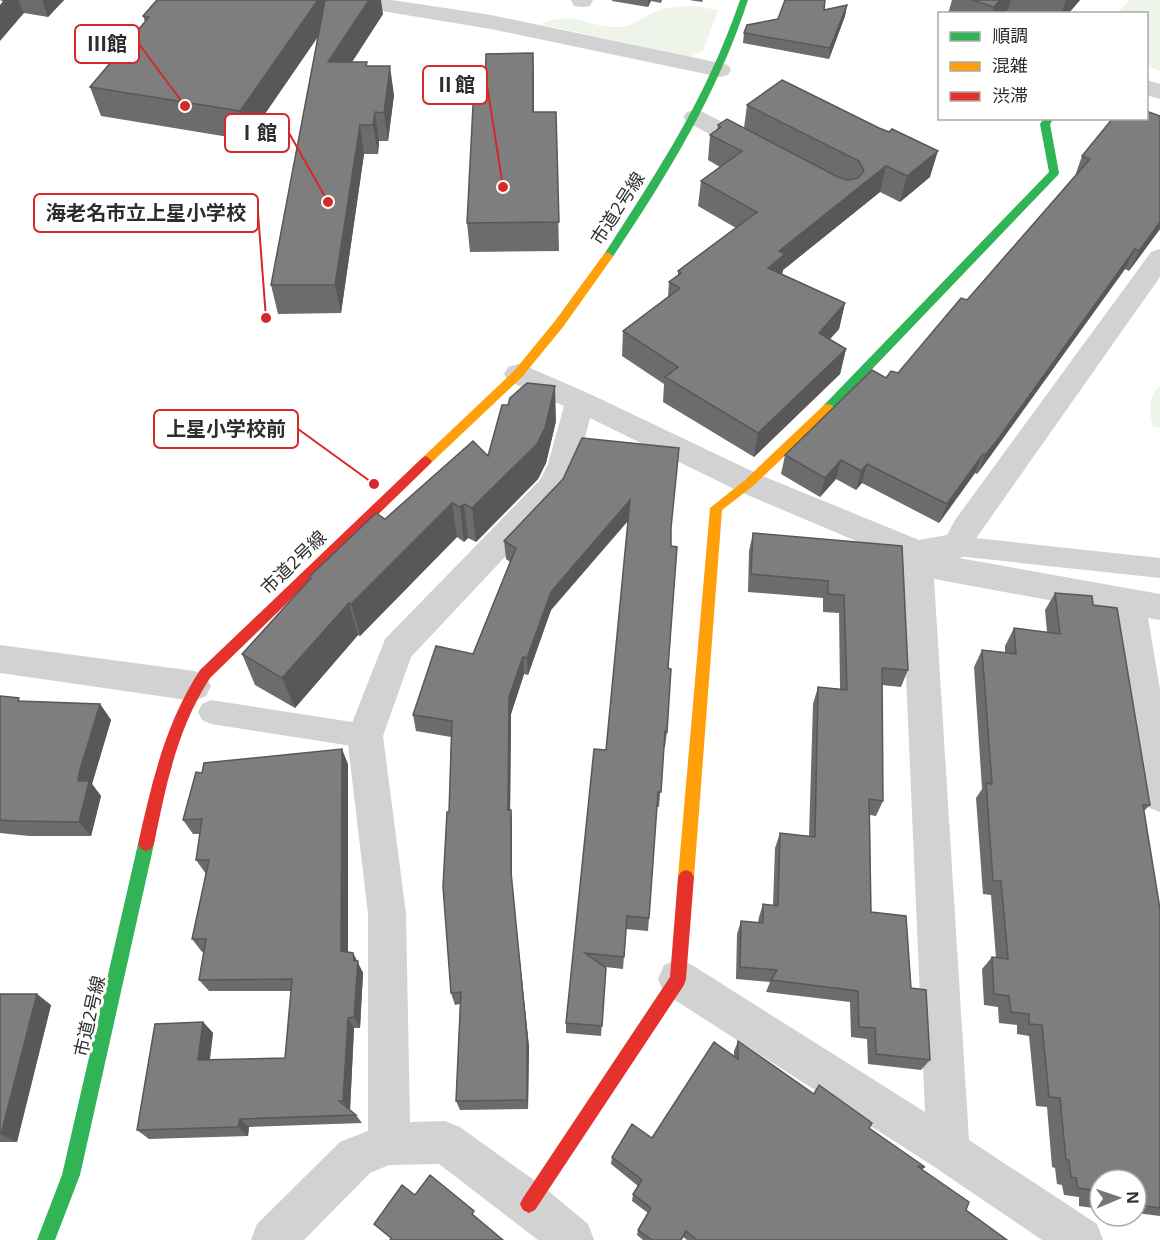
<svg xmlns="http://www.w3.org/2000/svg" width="1160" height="1240" viewBox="0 0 1160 1240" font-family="'Open Sans','Noto Sans JP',sans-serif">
	<rect width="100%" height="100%" fill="#fff"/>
	<path fill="#eff4ea" d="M1129 0H1160V71L1147 66 1146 14 1118 13Z
		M693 6 718 10 703 51 690 57 540 24C575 9 590 29 622 27 635 25 641 18 652 13 664 7 679 7 693 6Z
		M1160 386V428L1153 427C1149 413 1148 396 1160 386Z"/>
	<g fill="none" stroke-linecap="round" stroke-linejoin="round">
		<path fill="#d2d2d2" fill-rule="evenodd" d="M957 536 1160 558V578L957 556 948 553 945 546 948 539Z
			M211 700 365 724 375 728 379 736 375 744 365 748 211 724 202 720 198 712 202 704Z"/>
		<path fill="#d2d2d2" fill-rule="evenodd" d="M340 0H392L491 15 720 63 728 65 731 70 728 75 720 77 491 29 351 6 343 5Z
			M571 0H593L590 6 582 7 574 6Z
			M1146 80 1160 84V99L1146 95Z
			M695 110 703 112 766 145 769 150 766 155 757 157 748 155 687 122 683 117 687 112Z
			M1160 249V277L977 537 968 555 959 558 1160 594V620L1148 618 1160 689V812L1147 807 1142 795 1114 612 934 579 969 1140 1097 1224 1103 1240H1042L933 1166 664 993 658 979 664 965 678 959 692 965 925 1112 901 560 738 491 590 418 578 464 562 496 411 657 383 736 406 914 410 1122 445 1121 460 1127 545 1188 588 1224 594 1240H538L439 1164 389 1165 370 1173 304 1240H251L257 1224 340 1142 368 1131V914L347 736 385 639 540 480 548 464 564 406 508 381 504 374 508 367 518 364 528 367 590 394 760 475 919 540 947 535 955 520 1151 252Z
			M0 645 194 671 206 676 211 686 206 696 194 701 0 673Z"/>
		<path fill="#30b455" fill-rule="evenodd" d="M740 0H748C717 95 667 176 612 258H604L603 256C659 169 706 99 740 0Z
			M1044 118H1054L1050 124 1059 173 1058 175 832 411H824L822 408 824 405 1049 172 1040 124Z
			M146 837 151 839 154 844 80 1175 55 1240H37L62 1175 138 844 141 839Z"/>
		<path fill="#ff9f0a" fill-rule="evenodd" d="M608 252 613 256 612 258 563 327 522 377 430 464H422L420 461 422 458 514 371 555 321 604 254Z
			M828 404 832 405 834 408 832 411 753 486 722 510 694 877 691 882 686 884 681 882 678 877 710 508 745 480 824 405Z"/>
		<path fill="#e5322d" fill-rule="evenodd" d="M426 456 432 461 430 464 210 678C177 729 166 785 154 844L151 849 146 851 141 849 138 844C152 782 165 724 200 670L422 458Z
			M686 870 691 872 694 877 686 979 684 985 535 1210 529 1213 523 1210 520 1204 523 1198 670 977 678 877 681 872Z"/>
	</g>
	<path fill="#6c6c6c" d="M0 0H64L48 17 24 13Z
		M612 0H662L661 3 651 1 648 7 612 1Z
		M689 0H703L702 2Z
		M952 0H1080L1068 14H1016L1007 11 1005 14H948Z
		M847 5 845 16 829 59 743 43 744 33 824 10Z
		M383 14 352 62 368 66 394 95 388 141H379L378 154H364L341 313 278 314 271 285 318 36 247 140 101 116 90 87 145 22 143 16Z
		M533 53 534 112H556L559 251 470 252 467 223 485 86Z
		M747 105 930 177 900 202 880 192 783 270 782 274 845 303 839 329 829 340 846 349 840 374 754 457 663 402 664 384 622 356 623 331 668 297 669 282 678 276V271L736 228 698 206 701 181 720 167 708 160 710 135 717 130 718 125 744 128Z
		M1113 118 1160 229 1129 271 1125 269 989 458 977 474 975 473 939 523 862 483 856 490 836 479 820 497 781 474 785 455 886 378 898 373 967 300 1075 176 1082 156Z
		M556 421 546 463 538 479 476 542 468 538 464 542 457 537 360 636 358 635 295 708 255 685 242 654 310 580 309 577 385 519 488 456Z
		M563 479 671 529 667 732 665 747H664L659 807H657L649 918 648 931 626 929 623 969 605 967 606 968 601 1036 566 1033V1023L606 750 629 520 551 610 528 675 524 674 511 714 510 810H511L512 825V886L529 1047 528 1109 460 1110 456 1101 460 1004 455 1005 451 993 449 812 451 737 416 731 413 715 473 654 510 562 506 559 504 541Z
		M753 533 902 546 908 670 901 687 882 685 883 801 876 816 870 815 871 912 911 988 930 1060 921 1070 868 1064 867 1039 851 1037 850 1002 766 992 770 982 736 979 737 934 741 921 758 923 759 917 763 904 773 905 775 848 780 833 809 836 813 704 818 687 840 689 839 613 823 612V598L748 592 749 551Z
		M1055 593 1093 605 1150 805 1144 811 1160 909V1216L1136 1213V1180H1100V1209L1079 1206V1197L1064 1195 1062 1185 1057 1184 1055 1168 1052 1167 1047 1107 1036 1106 1029 1036 1017 1034V1025L999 1023 998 1007 984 1005 982 969 992 957 996 958 991 895 983 894 976 798 982 789 974 667 982 650 1005 652V646L1014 628 1047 632 1045 610Z
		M0 696 22 701 100 704 111 720 92 784 101 796 91 836H29L0 833Z
		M348 764V952L353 953 363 973 360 1028H354L350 1110 356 1115 362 1123 249 1127 248 1136 149 1139 137 1130 203 1022 213 1033 210 1060 285 1058 291 991H209L199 980 204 952H202L192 939 206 874 196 860 200 834H193L183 820 202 773Z
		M0 994 51 1005 17 1142H0Z
		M738 1041 813 1094 819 1085 869 1128 925 1167 922 1170 966 1210 1007 1240H687L683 1237 681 1240H643L637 1235 638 1230 648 1213 632 1201 633 1194 638 1186 611 1164 612 1157 652 1138 734 1056V1051Z"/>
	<path fill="#585858" d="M4 0H18L24 13 0 41V5Z
		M42 0H64L48 17Z
		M318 0H330L333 15 247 140 240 111Z
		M369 0H381L383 14 334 90 328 62Z
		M648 0H651L648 7Z
		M1000 0H1011L1007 11 1005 14H992L994 7Z
		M1066 0H1080L1068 14H1061Z
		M847 5 845 16 829 59 830 48Z
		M533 53 534 82V141L533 112Z
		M390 66 394 95 388 141 384 113Z
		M375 112 379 141 378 154 373 125Z
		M360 125 364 154 341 313 335 285Z
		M938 151 930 177 900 202 907 176Z
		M886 166 880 192 783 270 781 280 768 268 779 251Z
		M1160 222V229L1129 271 1139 251Z
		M1135 249 1125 269 977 474 985 455Z
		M845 303 839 329 813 358 819 333Z
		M846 349 840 374 754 457 758 433Z
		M555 386 556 421 546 463 538 479 476 542 472 508Z
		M983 454 975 473 939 523 947 504Z
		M841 460 836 479 820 497 825 478Z
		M867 464 862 483 856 490 861 471Z
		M630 500 629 519 551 610 528 675 527 658 551 592Z
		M452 503 457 537 360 636 351 604Z
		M464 504 468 538 464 542 460 507Z
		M349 603 358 635 295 708 282 678Z
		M523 657 524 674 511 714 510 825 508 810 509 697Z
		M100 704 111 720 92 784 101 796 91 836 79 822 78 781 79 773Z
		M342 749 348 764V963L341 951Z
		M511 810 512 825V886L529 1047 528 1109 527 1100 511 872Z
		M353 953 363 973 360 1028 354 1017Z
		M37 994 51 1005 17 1142 1 1134Z
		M348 1018 354 1028 350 1110 343 1101Z
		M203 1022 213 1033 208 1070 198 1060Z
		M240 1119 249 1127 248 1136 238 1127Z"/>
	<path fill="#7e7e7e" stroke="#585858" stroke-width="1.5" d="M157 0H318L240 111 90 87 149 17 143 16Z
		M325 0H369L328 62H367L366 66H390L384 113 375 112 373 125H360L335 285H271Z
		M785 0H825L824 10 847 5 830 48 744 33 747 25 778 19Z
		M972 0H1000L994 7Z
		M533 53V112H556L559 222 467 223 474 86H485L486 54Z
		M782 80 879 128 889 132 892 129 938 151 907 176 886 166 779 251 785 254 768 268 845 303 819 333 846 349 758 433 665 377 678 367 623 331 680 288 669 282 681 273 678 271 757 212 701 181 742 151 710 135 721 127 718 125 727 119 838 177 848 180 858 178 864 171 859 161 747 105Z
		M1146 111 1160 116V222L1139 251 1135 249 998 439 985 455 983 454 947 504 867 464 861 471 841 460 825 478 785 455 872 370 886 378 891 371 898 373 961 298 967 300 1090 159 1082 156 1113 118H1146Z
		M527 383 555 386 545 428 537 444 472 508 464 504 460 507 452 503 351 604 349 603 282 678 242 654 311 578 309 577 376 513 385 519 473 441 488 456 502 405H508L510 398Z
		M582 438 679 448 671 528V546L677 547 668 668 671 669 667 732 665 731 661 792H658L649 918 627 916 624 957 585 953 606 968 602 1026 566 1023 594 749 606 750 630 500 551 592 527 658 523 657 509 697 508 810H511V872L527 1036V1100L456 1101 461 992 451 993 443 887 447 812H449L452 721 413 715 436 646 473 654 516 548 504 541 563 479Z
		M753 533 902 546 908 670 882 668 883 801 869 799 871 912 906 916 911 988 926 990 930 1060 876 1054 875 1028 859 1027 858 991 771 980 777 970 740 967 741 921 763 923V904L778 906 780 833 815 837 818 687 847 690 844 595 828 594V581L751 574Z
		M1055 593 1092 596 1093 605 1117 608 1150 805H1143L1160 909V1208L1136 1205V1180H1100V1201L1094 1200 1093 1190 1078 1188 1076 1178 1071 1177 1069 1160H1066L1060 1098 1049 1097 1042 1025 1029 1024V1014L1011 1012 1009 996 994 994 992 957 1008 959 1001 881H993L986 783 992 784 982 650 1016 654 1014 628 1060 634Z
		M0 696 19 698 18 701 100 704 79 773 78 781H89L79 822 15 821 0 820Z
		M342 749 341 951 353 953 354 961H358L354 1017 348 1018 343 1101H339L356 1115 240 1119 238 1127 137 1130 155 1024 203 1022 198 1060 285 1058 292 979 199 980 206 939H192L209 860H196L202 819 183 820 196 772 202 773 204 763Z
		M0 994H37L1 1134H0Z
		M738 1041 814 1094 819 1085 872 1123 869 1128 925 1167 917 1166 969 1202 966 1210 1007 1240H697L686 1231 681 1240H652L638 1230 651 1208 633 1194 642 1180 612 1157 632 1124 652 1138 714 1042 738 1059Z
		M430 1175 474 1211 472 1214 503 1240H390L391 1238 374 1224 402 1185 415 1195Z"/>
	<g text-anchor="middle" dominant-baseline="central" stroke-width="6" stroke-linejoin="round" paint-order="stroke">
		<g font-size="18" fill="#2d2d2d" stroke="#fff">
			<text transform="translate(617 208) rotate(-57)">市道2号線</text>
			<text transform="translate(293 562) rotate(-44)">市道2号線</text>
			<text transform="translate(89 1016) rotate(-77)">市道2号線</text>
		</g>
	</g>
	<path fill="none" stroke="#d62828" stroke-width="2" d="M185 106L139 44M503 187L487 85M328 202L289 133M266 318L258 213M374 484L298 429"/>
	<g fill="#d62828" stroke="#fff" stroke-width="2">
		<circle cx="185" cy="106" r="6"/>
		<circle cx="503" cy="187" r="6"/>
		<circle cx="328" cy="202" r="6"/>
		<circle cx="266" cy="318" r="6"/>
		<circle cx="374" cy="484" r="6"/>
	</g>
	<g fill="#fff" stroke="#d62828" stroke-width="2">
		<rect x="75" y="25" width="64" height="38" rx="6"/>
		<rect x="423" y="66" width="64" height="38" rx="6"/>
		<rect x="225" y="114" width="64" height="38" rx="6"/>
		<rect x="34" y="194" width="224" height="38" rx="6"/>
		<rect x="154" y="410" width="144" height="38" rx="6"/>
	</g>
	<g font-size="20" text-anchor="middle" font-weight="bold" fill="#2d2d2d">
		<text x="107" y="51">Ⅲ館</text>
		<text x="455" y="92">Ⅱ館</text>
		<text x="257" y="140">Ⅰ館</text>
		<text x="146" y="220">海老名市立上星小学校</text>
		<text x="226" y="436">上星小学校前</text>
	</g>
	<rect x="938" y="12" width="210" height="108" fill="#ffffff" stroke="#ababab" stroke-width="1.5"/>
	<rect x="950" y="32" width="30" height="9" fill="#30b455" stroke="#ababab" stroke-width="1.5"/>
	<text x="992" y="42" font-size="18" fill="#2d2d2d">順調</text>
	<rect x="950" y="62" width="30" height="9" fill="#ff9f0a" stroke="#ababab" stroke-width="1.5"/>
	<text x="992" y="72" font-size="18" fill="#2d2d2d">混雑</text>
	<rect x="950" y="92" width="30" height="9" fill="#e5322d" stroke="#ababab" stroke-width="1.5"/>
	<text x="992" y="102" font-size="18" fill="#2d2d2d">渋滞</text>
	<g transform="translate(1118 1198) rotate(88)"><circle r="28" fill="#ffffff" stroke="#ababab" stroke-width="1.5"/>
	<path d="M0-4.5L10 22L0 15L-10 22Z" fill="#767676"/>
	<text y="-9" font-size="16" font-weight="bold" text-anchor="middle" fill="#2d2d2d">N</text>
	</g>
</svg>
